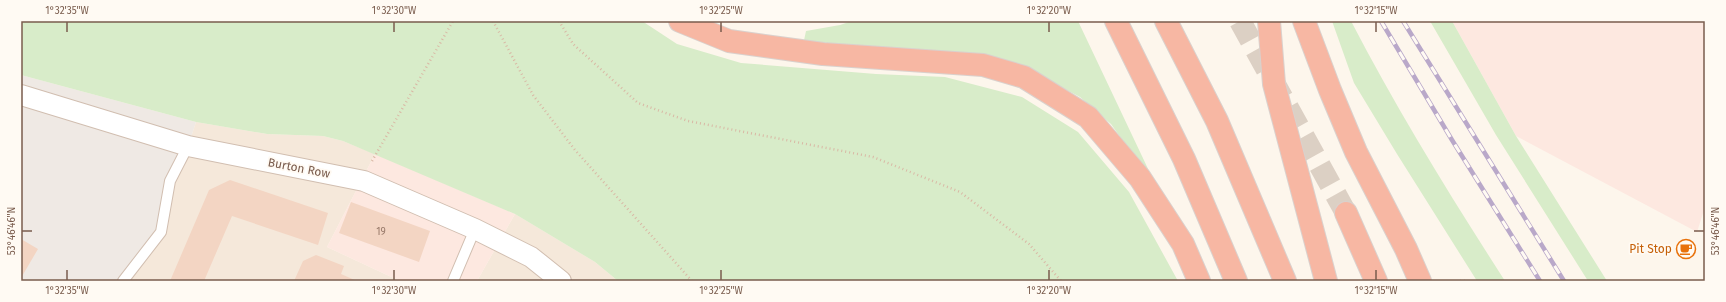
<svg xmlns="http://www.w3.org/2000/svg" width="1726" height="302" viewBox="0 0 1726 302" font-family="'Fira Sans',sans-serif">
	<rect width="100%" height="100%" fill="#fdf6ec"/>
	<path fill="#f5e8da" d="M196 122 267 134 323 136 343 141 375 154 327 247 400 281H123L188 146Z
		M515 214 595 262 618 281H477Z"/>
	<path fill="#fde8e0" d="M1452 21H1705V207L1697 232 1516 136Z
		M375 154 515 214 477 281H400L327 247Z"/>
	<path fill="#efe9e4" d="M21 75 196 122 188 146 176 168 161 232 123 281H21Z"/>
	<path fill="#d8ecc9" d="M21 21H642L677 44 741 63 876 74 945 77 1022 97 1078 132 1129 192 1178 281H618L595 262 515 214 343 141 323 136 267 134 196 122 21 75Z
		M852 21H1078L1150 173 1147 175 1111 124 1080 97 1031 71 803 45 806 31 840 25Z
		M1332 21H1351C1397 110 1451 197 1505 281H1477L1397 154 1354 83Z
		M1430 21H1452L1516 136 1607 281H1588L1496 135Z"/>
	<path fill="#f3d5c3" d="M230 180 328 213 318 245 232 216 204 281H170L209 190Z
		M351 202 430 231 419 262 339 233Z
		M21 239 38 249 21 278Z
		M316 255 344 266 341 274 357 281H294L303 261Z"/>
	<g fill="none" stroke-linecap="round" stroke-linejoin="round">
		<path stroke="#dcd0c4" stroke-width="22" stroke-dasharray="22 11" stroke-linecap="butt" d="M1240 21 1346 213"/>
		<defs>
			<path id="lane" d="M123 281 161 232 170 181 188 146
				M453 281 475 229"/>
			<path id="street" d="M21 95 188 146 364 181 475 229 531 257 561 281"/>
			<path id="highway" d="M680 21 729 41 823 54 983 65 1024 77 1088 117 1140 178 1183 244 1199 281
				M1116 21 1184 159 1236 281
				M1166 21 1217 121 1285 281
				M1269 21 1274 84 1326 281
				M1304 21 1330 90 1356 152 1406 249 1420 281
				M1346 213 1376 281"/>
		</defs>
		<use href="#lane" stroke="#d1beb0" stroke-width="12"/>
		<use href="#street" stroke="#d1beb0" stroke-width="22"/>
		<use href="#highway" stroke="#dad1cd" stroke-width="24"/>
		<path stroke="#d9b8a5" stroke-width="2.5" stroke-dasharray="1 3" stroke-linecap="butt" d="M493 21 533 95 575 150 692 281
			M559 21 573 44 638 103 688 121 873 157 960 192 1029 244 1061 281
			M372 161 453 21
			M1460 281H1468"/>
		<use href="#lane" stroke="#fff" stroke-width="10"/>
		<use href="#street" stroke="#fff" stroke-width="20"/>
		<use href="#highway" stroke="#f7b7a3" stroke-width="22"/>
		<defs>
			<path id="rail" d="M1381 21 1452 140 1540 281
				M1403 21 1564 281"/>
		</defs>
		<use href="#rail" stroke="#b9a8c9" stroke-width="4.5"/>
		<use href="#rail" stroke="#fffaf3" stroke-width="3" stroke-dasharray="9" stroke-linecap="butt"/>
	</g>
	<path fill="none" stroke="#7a5c4d" stroke-width="1.5" d="M67 22V32M394 22V32M721 22V32M1049 22V32M1376 22V32M22 231H32M1694 231H1704M67 270V280M394 270V280M721 270V280M1049 270V280M1376 270V280"/>
	<defs>
		<symbol id="cafe-ring" viewBox="-11 -11 22 22"><circle r="9.5" fill="#fffaf3" stroke="#e8710a" stroke-width="1.5"/><path d="M-5.5-4.5H6V0H3Q3 3.5 0 3.5H-2.5Q-5.5 3.5-5.5 0ZM3-3.2v2h1.7v-2ZM-6 4.5H4V6H-6Z" fill="#e8710a"/></symbol>
	</defs>
	<g fill-rule="evenodd">
		<use href="#cafe-ring" x="1675" y="238" width="22" height="22"/>
	</g>
	<g text-anchor="middle" dominant-baseline="central" stroke-width="3.5" stroke-linejoin="round" paint-order="stroke">
		<g font-size="10" fill="#987a6a">
			<text x="381" y="232">19</text>
		</g>
		<g font-size="12" fill="#7a5c4d" stroke="#fffaf3">
			<text transform="translate(299 168) rotate(11)">Burton Row</text>
		</g>
		<g font-size="12" fill="#c56008" stroke="#fffaf3" text-anchor="end">
			<text x="1672" y="249">Pit Stop</text>
		</g>
	</g>
	<rect width="1726" height="302" fill="none" stroke="#fffaf3" stroke-width="44"/>
	<rect x="22" y="22" width="1682" height="258" fill="none" stroke="#7a5c4d" stroke-width="1.5"/>
	<g font-size="10" text-anchor="middle" fill="#7a5c4d">
		<text x="67" y="14">1°32'35"W</text>
		<text x="394" y="14">1°32'30"W</text>
		<text x="721" y="14">1°32'25"W</text>
		<text x="1049" y="14">1°32'20"W</text>
		<text x="1376" y="14">1°32'15"W</text>
		<text transform="translate(11 231) rotate(-90)" y="4">53°46'46"N</text>
		<text transform="translate(1715 231) rotate(-90)" y="4">53°46'46"N</text>
		<text x="67" y="294">1°32'35"W</text>
		<text x="394" y="294">1°32'30"W</text>
		<text x="721" y="294">1°32'25"W</text>
		<text x="1049" y="294">1°32'20"W</text>
		<text x="1376" y="294">1°32'15"W</text>
	</g>
</svg>
